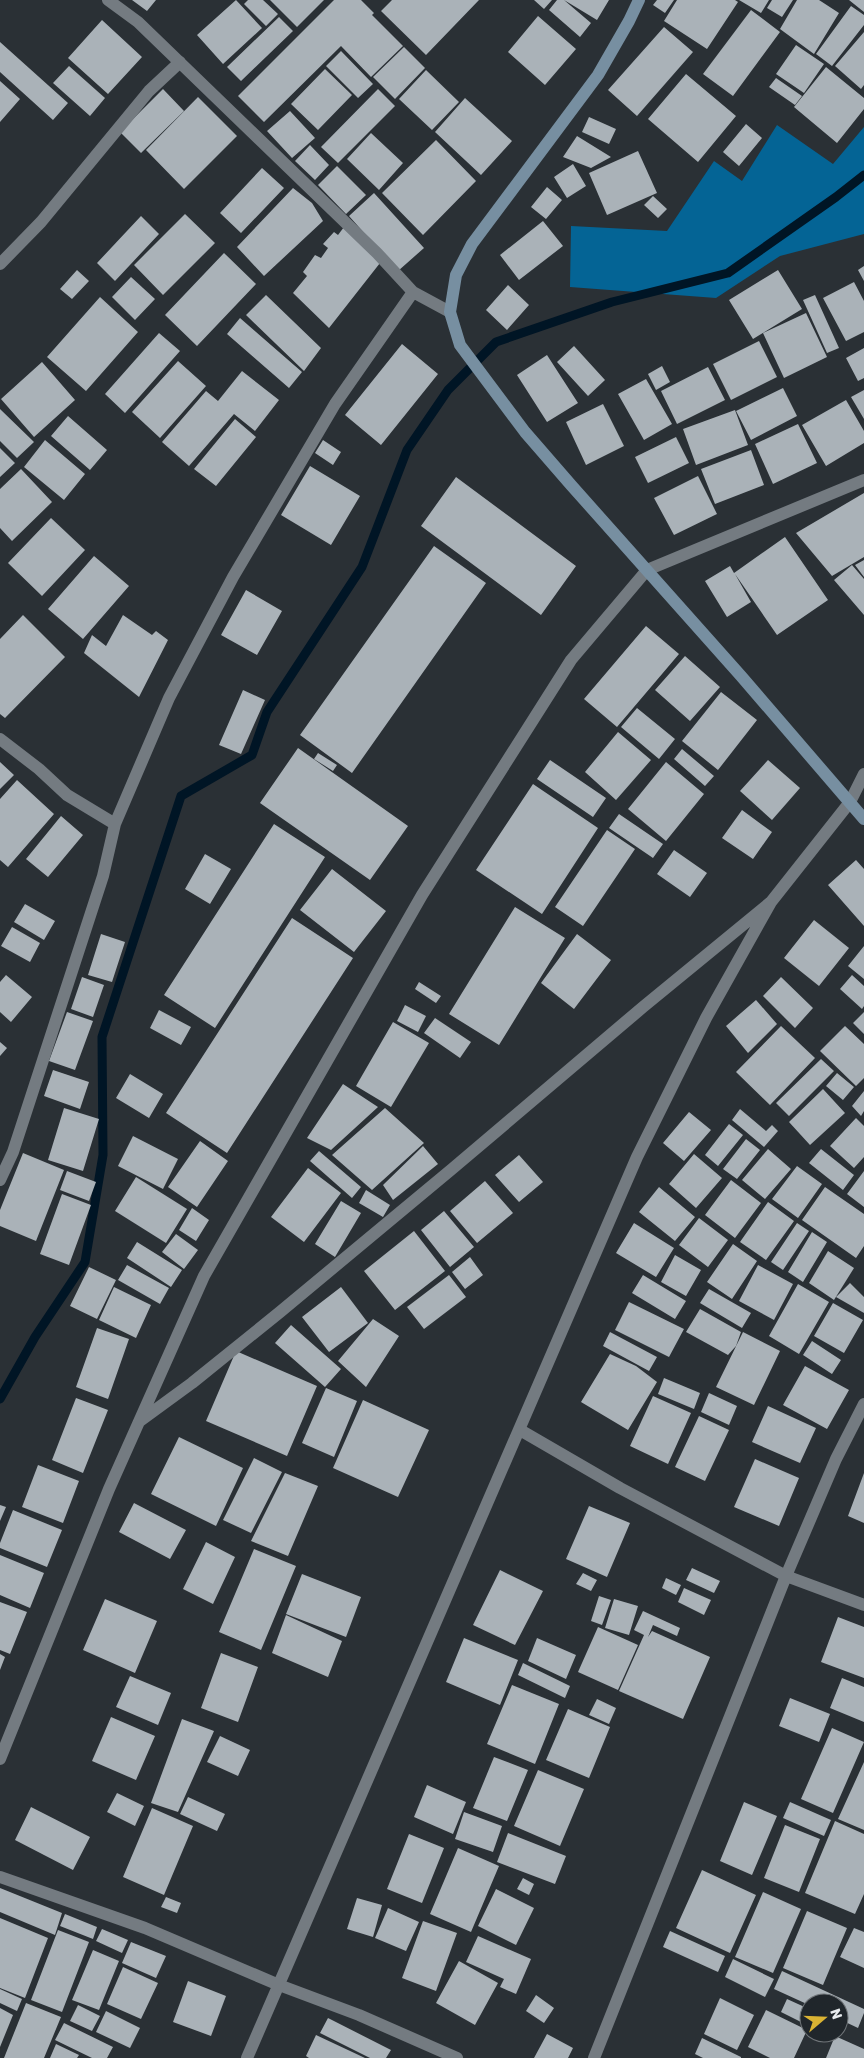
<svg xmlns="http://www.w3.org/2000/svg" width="864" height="2058" viewBox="0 0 864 2058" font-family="Rubik,sans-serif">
	<rect width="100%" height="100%" fill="#2a3035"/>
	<path fill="#046495" d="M777 125 833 164 864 127V234L780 256 716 298 570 287 571 226 667 231 714 161 742 181Z"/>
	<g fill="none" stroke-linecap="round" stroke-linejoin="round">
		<path stroke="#001525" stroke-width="9" d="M0 1399 35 1337 85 1262 103 1155 102 1037 181 796 252 755 267 712 362 567 407 450 448 390 496 342 612 302 728 273 836 197 864 175"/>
	</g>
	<path fill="#aab2b8" d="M132 0H156L147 11Z
		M236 0 262 28 223 64 197 35Z
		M248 0H263L278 14 266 26 244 4Z
		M270 0H324L297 27Z
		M334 0H361L374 13 372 15 403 46 371 77 341 46 264 122 238 96Z
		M392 0H479L426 55 381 11Z
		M534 0H552L544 9Z
		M557 0H564L591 23 580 37 549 10Z
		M564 0H609L597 20Z
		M657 0H674L665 13 653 5Z
		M677 0H735L738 2 707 49 664 21Z
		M739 0H769L761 13Z
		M772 0H793L782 17 767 8Z
		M797 0H819L839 13 814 54 780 29Z
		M849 0H864V12Z
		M851 6 864 15V25L832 66 816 54Z
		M751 10 780 32 733 96 703 74Z
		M538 16 576 49 545 85 508 52Z
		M279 17 293 31 241 81 227 67Z
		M102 20 142 57 108 94 68 58Z
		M664 27 693 52 637 116 608 90Z
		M864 32V85L861 89 835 66Z
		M0 42 68 103 53 120 0 72Z
		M796 45 824 64 804 93 776 74Z
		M404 47 425 68 395 99 373 77Z
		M341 51 373 84 358 98 326 66Z
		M69 66 105 98 90 116 53 83Z
		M826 67 864 98V109L837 143 794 107Z
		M325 69 352 95 318 130 291 104Z
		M426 70 459 102 432 130 399 99Z
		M686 74 736 116 698 162 648 119Z
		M776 78 802 96 795 105 769 87Z
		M0 81 20 99 0 122Z
		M163 89 184 111 141 153 120 132Z
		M378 89 395 106 338 163 321 147Z
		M198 97 237 136 184 189 146 150Z
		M465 98 512 141 481 175 435 132Z
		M290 111 315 138 292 158 267 131Z
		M589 117 616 129 609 144 582 132Z
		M746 124 762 138 739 166 723 152Z
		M371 133 403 163 379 190 347 159Z
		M577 136 611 157 591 168 563 157Z
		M436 140 476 181 423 235 382 193Z
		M310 145 329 165 315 180 295 161Z
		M638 151 657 193 607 215 589 173Z
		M573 164 586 186 567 198 554 177Z
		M337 166 366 195 346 214 318 185Z
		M262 168 284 188 241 233 220 213Z
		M547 187 562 200 546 219 531 207Z
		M293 188 312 203 323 221 264 276 237 247Z
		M374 193 424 248 398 271 349 216Z
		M653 196 667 209 658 218 644 205Z
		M185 214 215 243 163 295 134 265Z
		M141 216 159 234 115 281 97 263Z
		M543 221 563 246 519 280 500 255Z
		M344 227 380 263 329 328 293 293 307 276 303 272 315 255 321 258 328 248 323 244 334 232 338 235Z
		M224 253 256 284 197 346 165 315Z
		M864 266V281L858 270Z
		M77 270 89 281 72 299 60 289Z
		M778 270 802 309 753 339 729 300Z
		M131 277 155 299 135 320 112 297Z
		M854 282 864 301V332L846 341 823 298Z
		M508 285 529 305 507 330 486 310Z
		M266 295 321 348 304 371 246 315Z
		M815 295 839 348 827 353 803 300Z
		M100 297 138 332 86 391 47 357Z
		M806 313 827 357 784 378 763 333Z
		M240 318 302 372 289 388 227 334Z
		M159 333 180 351 125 413 105 394Z
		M759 341 777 377 731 400 713 364Z
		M402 344 438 374 381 445 345 415Z
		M574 346 605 380 588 396 557 362Z
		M864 348V378L858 381 846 358Z
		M547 355 578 403 547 422 517 375Z
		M178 361 206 386 160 438 132 412Z
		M42 362 75 400 34 437 1 399Z
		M662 366 670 382 656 390 648 374Z
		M708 367 725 400 677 424 661 391Z
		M242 371 279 400 255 431 234 414 189 466 162 442 206 391 218 401Z
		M646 379 672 424 644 440 618 394Z
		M783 388 797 416 751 440 736 411Z
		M864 390V419L851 397Z
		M846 400 864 431V443L826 466 802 425Z
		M603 404 624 446 586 465 566 422Z
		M0 409 34 442 17 458 0 441Z
		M735 410 748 445 696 465 683 429Z
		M68 416 107 450 90 470 51 436Z
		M235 419 256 437 216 486 194 469Z
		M798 424 817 463 773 484 755 444Z
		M676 437 689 463 648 483 635 457Z
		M45 440 85 474 64 500 24 467Z
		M323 440 341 452 333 465 315 453Z
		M0 448 15 463 0 477Z
		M751 450 764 485 715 504 701 469Z
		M310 466 360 496 331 545 281 515Z
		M21 469 52 502 12 541 0 528V489Z
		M698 476 717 514 674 535 654 498Z
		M456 477 576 566 541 615 421 526Z
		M864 493V557L832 576 796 533Z
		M51 518 85 550 42 596 8 563Z
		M785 537 828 600 777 635 735 574 751 602 727 617 705 581 730 566 734 573Z
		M434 546 486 583 352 773 300 735Z
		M94 556 129 586 83 639 48 609Z
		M864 560V577L855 565Z
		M852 565 864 579V615L834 580Z
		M246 590 282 611 257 655 221 635Z
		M23 615 65 657 5 718 0 714V639Z
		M123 615 152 635 156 631 168 640 139 697 84 653 92 635 106 646Z
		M646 626 679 654 617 727 584 699Z
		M685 656 720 687 690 721 655 690Z
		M243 690 265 700 241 754 219 745Z
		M721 692 757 720 718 770 682 741Z
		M637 708 675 739 659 759 621 727Z
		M618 732 651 760 616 800 585 772Z
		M298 748 408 826 370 880 260 803Z
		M682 749 714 776 705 786 674 759Z
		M318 753 337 765 333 771 314 759Z
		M550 760 606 798 593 817 537 779Z
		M768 760 800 788 772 820 740 791Z
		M0 762 14 775 0 789Z
		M666 762 704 794 666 841 628 809Z
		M17 780 54 814 8 867 0 860V799Z
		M533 784 598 828 542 914 476 870Z
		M742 810 772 832 753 859 722 838Z
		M619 814 663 844 653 858 609 828Z
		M61 816 83 835 48 877 26 859Z
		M274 824 325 857 215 1028 164 995Z
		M607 830 635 849 583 926 555 907Z
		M674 850 707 873 690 897 657 874Z
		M205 854 231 869 210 904 185 889Z
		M856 860 864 869V926L828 885Z
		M332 869 386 911 354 952 300 910Z
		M25 904 55 921 44 940 14 922Z
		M515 907 565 938 499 1045 449 1014Z
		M292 918 353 958 227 1153 166 1113Z
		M814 920 849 948 819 986 784 958Z
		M12 927 40 943 30 962 1 946Z
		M101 934 125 942 112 982 88 975Z
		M577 934 611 960 574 1009 541 983Z
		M864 946V979L848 966Z
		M6 975 32 997 11 1022 0 1012V982Z
		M852 975 864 986V1006L862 1009 840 989Z
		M82 977 104 985 93 1017 71 1009Z
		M781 977 813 1008 795 1028 763 996Z
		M419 982 441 996 436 1003 415 989Z
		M756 1000 777 1024 748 1053 726 1026Z
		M405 1005 426 1016 418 1032 397 1021Z
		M159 1010 191 1027 181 1045 150 1028Z
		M67 1012 93 1021 75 1070 49 1061Z
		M864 1012V1034L853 1023Z
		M435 1018 471 1042 460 1058 424 1033Z
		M393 1022 429 1043 391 1107 356 1086Z
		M781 1026 815 1058 770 1105 736 1072Z
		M845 1026 864 1044V1078L856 1086 820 1051Z
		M0 1042 7 1048 0 1056Z
		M821 1059 834 1071 789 1116 776 1103Z
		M53 1070 89 1082 80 1109 44 1096Z
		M837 1073 854 1087 843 1100 826 1086Z
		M130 1074 163 1094 149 1118 116 1098Z
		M343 1084 378 1107 331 1150 307 1138Z
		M823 1089 845 1113 810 1145 789 1122Z
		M864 1091V1111L861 1116 852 1106Z
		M64 1108 99 1119 83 1171 48 1160Z
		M385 1108 424 1143 372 1190 332 1155Z
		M740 1109 766 1131 772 1125 778 1131 764 1147 732 1120Z
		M689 1112 711 1130 684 1161 663 1143Z
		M856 1118 864 1126V1157L854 1168 830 1146Z
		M729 1124 743 1135 718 1166 705 1155Z
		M133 1136 178 1159 163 1189 118 1166Z
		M746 1139 760 1150 737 1179 723 1169Z
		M200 1141 228 1161 197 1207 168 1187Z
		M423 1146 438 1164 393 1200 383 1185Z
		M768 1149 791 1169 765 1199 742 1180Z
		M821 1149 854 1175 843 1190 809 1163Z
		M319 1151 361 1187 352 1198 310 1161Z
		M23 1153 64 1170 36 1241 0 1226V1210Z
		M694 1154 722 1178 696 1208 669 1184Z
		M519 1155 543 1182 519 1202 495 1175Z
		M797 1166 822 1184 798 1218 772 1199Z
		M308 1168 341 1193 304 1242 271 1217Z
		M67 1171 96 1182 89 1201 60 1190Z
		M864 1171V1207L847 1194Z
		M136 1177 187 1209 166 1243 115 1211Z
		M731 1180 761 1203 735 1238 705 1215Z
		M485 1181 513 1213 477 1243 450 1211Z
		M659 1187 695 1217 675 1241 639 1212Z
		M825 1187 864 1214V1246L856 1258 802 1220Z
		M366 1190 390 1205 383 1217 359 1203Z
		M62 1194 91 1205 69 1265 40 1254Z
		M341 1201 361 1213 335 1257 315 1244Z
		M768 1202 794 1221 766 1260 740 1242Z
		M192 1208 209 1220 196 1241 179 1230Z
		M444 1211 474 1247 450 1267 421 1230Z
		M699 1218 728 1240 708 1267 679 1245Z
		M634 1223 674 1248 656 1277 616 1253Z
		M797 1223 809 1231 783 1270 771 1262Z
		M414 1231 445 1271 395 1310 364 1271Z
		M812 1232 827 1242 803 1282 788 1272Z
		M176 1234 198 1250 184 1269 162 1252Z
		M137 1242 182 1270 171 1287 127 1258Z
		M733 1244 757 1261 732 1299 707 1282Z
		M828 1251 854 1268 834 1300 809 1283Z
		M675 1255 701 1270 686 1296 661 1282Z
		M470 1257 483 1275 465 1289 452 1272Z
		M127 1265 169 1288 160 1304 118 1280Z
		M758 1265 793 1284 774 1320 739 1301Z
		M89 1267 116 1280 97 1319 70 1306Z
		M449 1275 466 1297 424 1329 407 1307Z
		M643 1275 686 1301 675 1319 632 1293Z
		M850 1283 864 1297V1313L836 1297Z
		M798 1284 829 1302 799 1354 769 1336Z
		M114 1287 151 1305 136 1338 99 1320Z
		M341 1287 368 1323 329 1352 302 1317Z
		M709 1289 751 1313 742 1328 700 1303Z
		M629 1302 684 1329 669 1357 615 1330Z
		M833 1303 863 1320 844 1353 814 1336Z
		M700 1309 741 1332 736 1346 728 1355 686 1332Z
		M373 1319 399 1336 366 1387 338 1361Z
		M291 1325 341 1369 325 1387 275 1343Z
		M97 1328 129 1339 108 1399 76 1387Z
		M610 1332 657 1357 649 1371 603 1346Z
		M743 1332 780 1351 754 1405 716 1387Z
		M812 1341 841 1360 832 1374 803 1355Z
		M236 1351 317 1386 287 1456 206 1421Z
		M610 1354 636 1366 657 1382 628 1430 581 1402Z
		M805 1366 849 1390 827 1429 783 1405Z
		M664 1378 700 1393 694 1409 658 1394Z
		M326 1388 357 1401 334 1457 302 1443Z
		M709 1393 737 1406 729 1425 701 1412Z
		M653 1396 691 1413 668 1464 630 1446Z
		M76 1398 108 1410 83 1473 52 1460Z
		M363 1400 429 1430 398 1497 333 1468Z
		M768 1406 816 1428 800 1463 752 1442Z
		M699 1416 729 1430 705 1481 675 1467Z
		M179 1437 243 1468 216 1526 151 1494Z
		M254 1458 282 1472 251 1533 223 1520Z
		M755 1459 799 1478 779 1526 734 1507Z
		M38 1465 79 1481 63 1523 22 1507Z
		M285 1473 318 1486 288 1556 251 1541Z
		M864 1473V1523L848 1516Z
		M134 1503 186 1530 170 1559 119 1532Z
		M0 1505 6 1507 0 1521Z
		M589 1506 630 1523 607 1577 566 1559Z
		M13 1510 62 1530 47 1567 0 1548V1543Z
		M206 1542 235 1557 213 1604 183 1589Z
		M254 1549 296 1566 261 1650 219 1632Z
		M0 1555 44 1573 30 1608 0 1595Z
		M692 1568 720 1581 714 1593 686 1580Z
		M500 1570 543 1591 515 1645 473 1625Z
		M583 1573 597 1580 591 1591 576 1584Z
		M302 1574 361 1597 346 1637 286 1614Z
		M666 1578 681 1585 676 1595 662 1588Z
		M684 1588 711 1600 704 1615 678 1602Z
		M599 1596 611 1600 602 1625 591 1621Z
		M105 1599 157 1621 135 1673 83 1650Z
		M614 1599 638 1606 629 1635 605 1628Z
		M0 1602 27 1612 10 1654 0 1650Z
		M643 1611 680 1628 677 1636 653 1625 648 1637 652 1631 710 1657 683 1719 619 1691 644 1635 634 1630Z
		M286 1615 342 1641 328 1677 272 1653Z
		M838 1617 864 1627V1678L821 1662Z
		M598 1627 638 1645 618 1690 578 1672Z
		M464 1638 518 1660 500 1705 446 1682Z
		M537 1638 576 1655 566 1679 528 1661Z
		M221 1653 258 1667 238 1722 201 1708Z
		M0 1654 5 1657 0 1670Z
		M523 1663 570 1686 565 1698 518 1675Z
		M130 1676 171 1693 158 1725 116 1707Z
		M842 1678 864 1687V1722L830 1708Z
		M512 1685 559 1704 535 1764 487 1744Z
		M790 1698 830 1714 819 1742 779 1726Z
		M597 1699 616 1708 609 1724 589 1715Z
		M568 1709 610 1727 589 1778 546 1760Z
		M111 1717 155 1736 136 1780 92 1761Z
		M182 1719 214 1731 178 1812 151 1803Z
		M832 1728 864 1742 833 1813 801 1799Z
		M220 1736 250 1750 238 1776 207 1762Z
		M494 1757 528 1770 507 1821 473 1808Z
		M864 1762V1830L838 1819Z
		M538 1770 584 1789 560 1846 514 1826Z
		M427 1785 466 1802 453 1834 414 1817Z
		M117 1793 144 1806 135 1826 107 1812Z
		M188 1797 225 1814 217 1831 180 1814Z
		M744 1802 777 1816 752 1875 720 1861Z
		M790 1802 831 1820 824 1836 783 1818Z
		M31 1807 90 1837 73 1870 15 1840Z
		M152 1808 193 1826 164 1895 123 1877Z
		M464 1812 502 1826 493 1852 455 1839Z
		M835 1821 864 1834V1894L855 1914 805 1893Z
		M785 1825 820 1839 799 1892 764 1878Z
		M508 1833 566 1856 555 1884 497 1862Z
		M409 1834 444 1848 422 1903 387 1889Z
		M458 1848 499 1866 471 1932 430 1914Z
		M702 1870 756 1895 730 1953 676 1928Z
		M523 1878 534 1884 529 1895 517 1889Z
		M0 1888 62 1913 55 1935 0 1912Z
		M496 1889 534 1908 516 1945 478 1926Z
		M763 1892 801 1909 773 1973 735 1957Z
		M166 1897 181 1903 177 1913 161 1907Z
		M357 1898 382 1905 373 1937 347 1929Z
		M388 1908 419 1922 406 1951 375 1938Z
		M807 1911 847 1928 823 1985 783 1968Z
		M65 1914 97 1927 93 1939 60 1926Z
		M0 1918 48 1938 25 1998 0 1988Z
		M423 1921 457 1933 436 1991 402 1978Z
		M854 1928 864 1932V1968L840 1957Z
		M102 1929 128 1940 122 1953 96 1941Z
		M58 1930 89 1942 62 2012 31 2000Z
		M670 1931 725 1956 718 1972 663 1947Z
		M478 1936 531 1959 516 1994 500 1987 504 1979 466 1962Z
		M131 1942 166 1956 156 1978 122 1963Z
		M93 1950 119 1961 99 2010 72 2000Z
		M733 1959 774 1979 765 1997 725 1977Z
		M459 1961 498 1983 475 2025 436 2003Z
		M123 1967 158 1983 141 2019 107 2004Z
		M782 1971 864 2009V2013L858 2028 839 2019V2003H809V2005L774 1989Z
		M188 1981 226 1996 211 2036 173 2022Z
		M0 1989 22 1999 17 2011 0 2003Z
		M536 1995 554 2008 544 2023 526 2011Z
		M720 1998 754 2015 737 2050 704 2034Z
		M787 1999 809 2009V2026L781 2012Z
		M26 2003 61 2017 44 2058H4Z
		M78 2005 100 2016 92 2031 70 2021Z
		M0 2008 13 2015 0 2047Z
		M766 2010 807 2030 794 2058H770L748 2047Z
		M106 2011 140 2028 130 2048 96 2032Z
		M328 2018 391 2050 386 2058H370L320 2033Z
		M64 2023 113 2047 107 2058H92L55 2040Z
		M547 2034 573 2048 568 2058H534Z
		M316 2035 365 2058H309L306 2056Z
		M835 2036 864 2049V2058H826Z
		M702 2038 741 2057V2058H703L695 2054Z
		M56 2044 79 2055 77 2058H50Z"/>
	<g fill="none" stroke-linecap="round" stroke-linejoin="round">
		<path stroke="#747b81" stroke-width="12" d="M108 0 138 22 377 253 413 292 450 312
			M0 264 41 222 149 91 180 62
			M0 739 39 769 67 795 115 824
			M0 1180 13 1152 103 876 115 824 169 698 233 577 335 404 413 292
			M140 1421 192 1383 280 1312 452 1169 643 1007 771 902 850 802 864 774
			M520 1430 620 1488 786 1576 864 1605
			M0 1759 109 1489 204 1276 422 895 571 660 647 570 864 480
			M0 1877 145 1928 279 1985 359 2015 457 2058
			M247 2058 637 1157 706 1018 771 902
			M594 2058 786 1576 836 1459 864 1404"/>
		<path stroke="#778fa1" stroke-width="12" d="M639 0 629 21 598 75 472 244 456 275 450 312 460 345 525 432 571 485 741 676 864 819"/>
	</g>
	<g transform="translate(824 2018) rotate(71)"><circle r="24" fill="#20262b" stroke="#707579"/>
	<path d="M0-4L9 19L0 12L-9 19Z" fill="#dab333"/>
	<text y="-8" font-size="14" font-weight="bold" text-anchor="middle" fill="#e8ecef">N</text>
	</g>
</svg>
